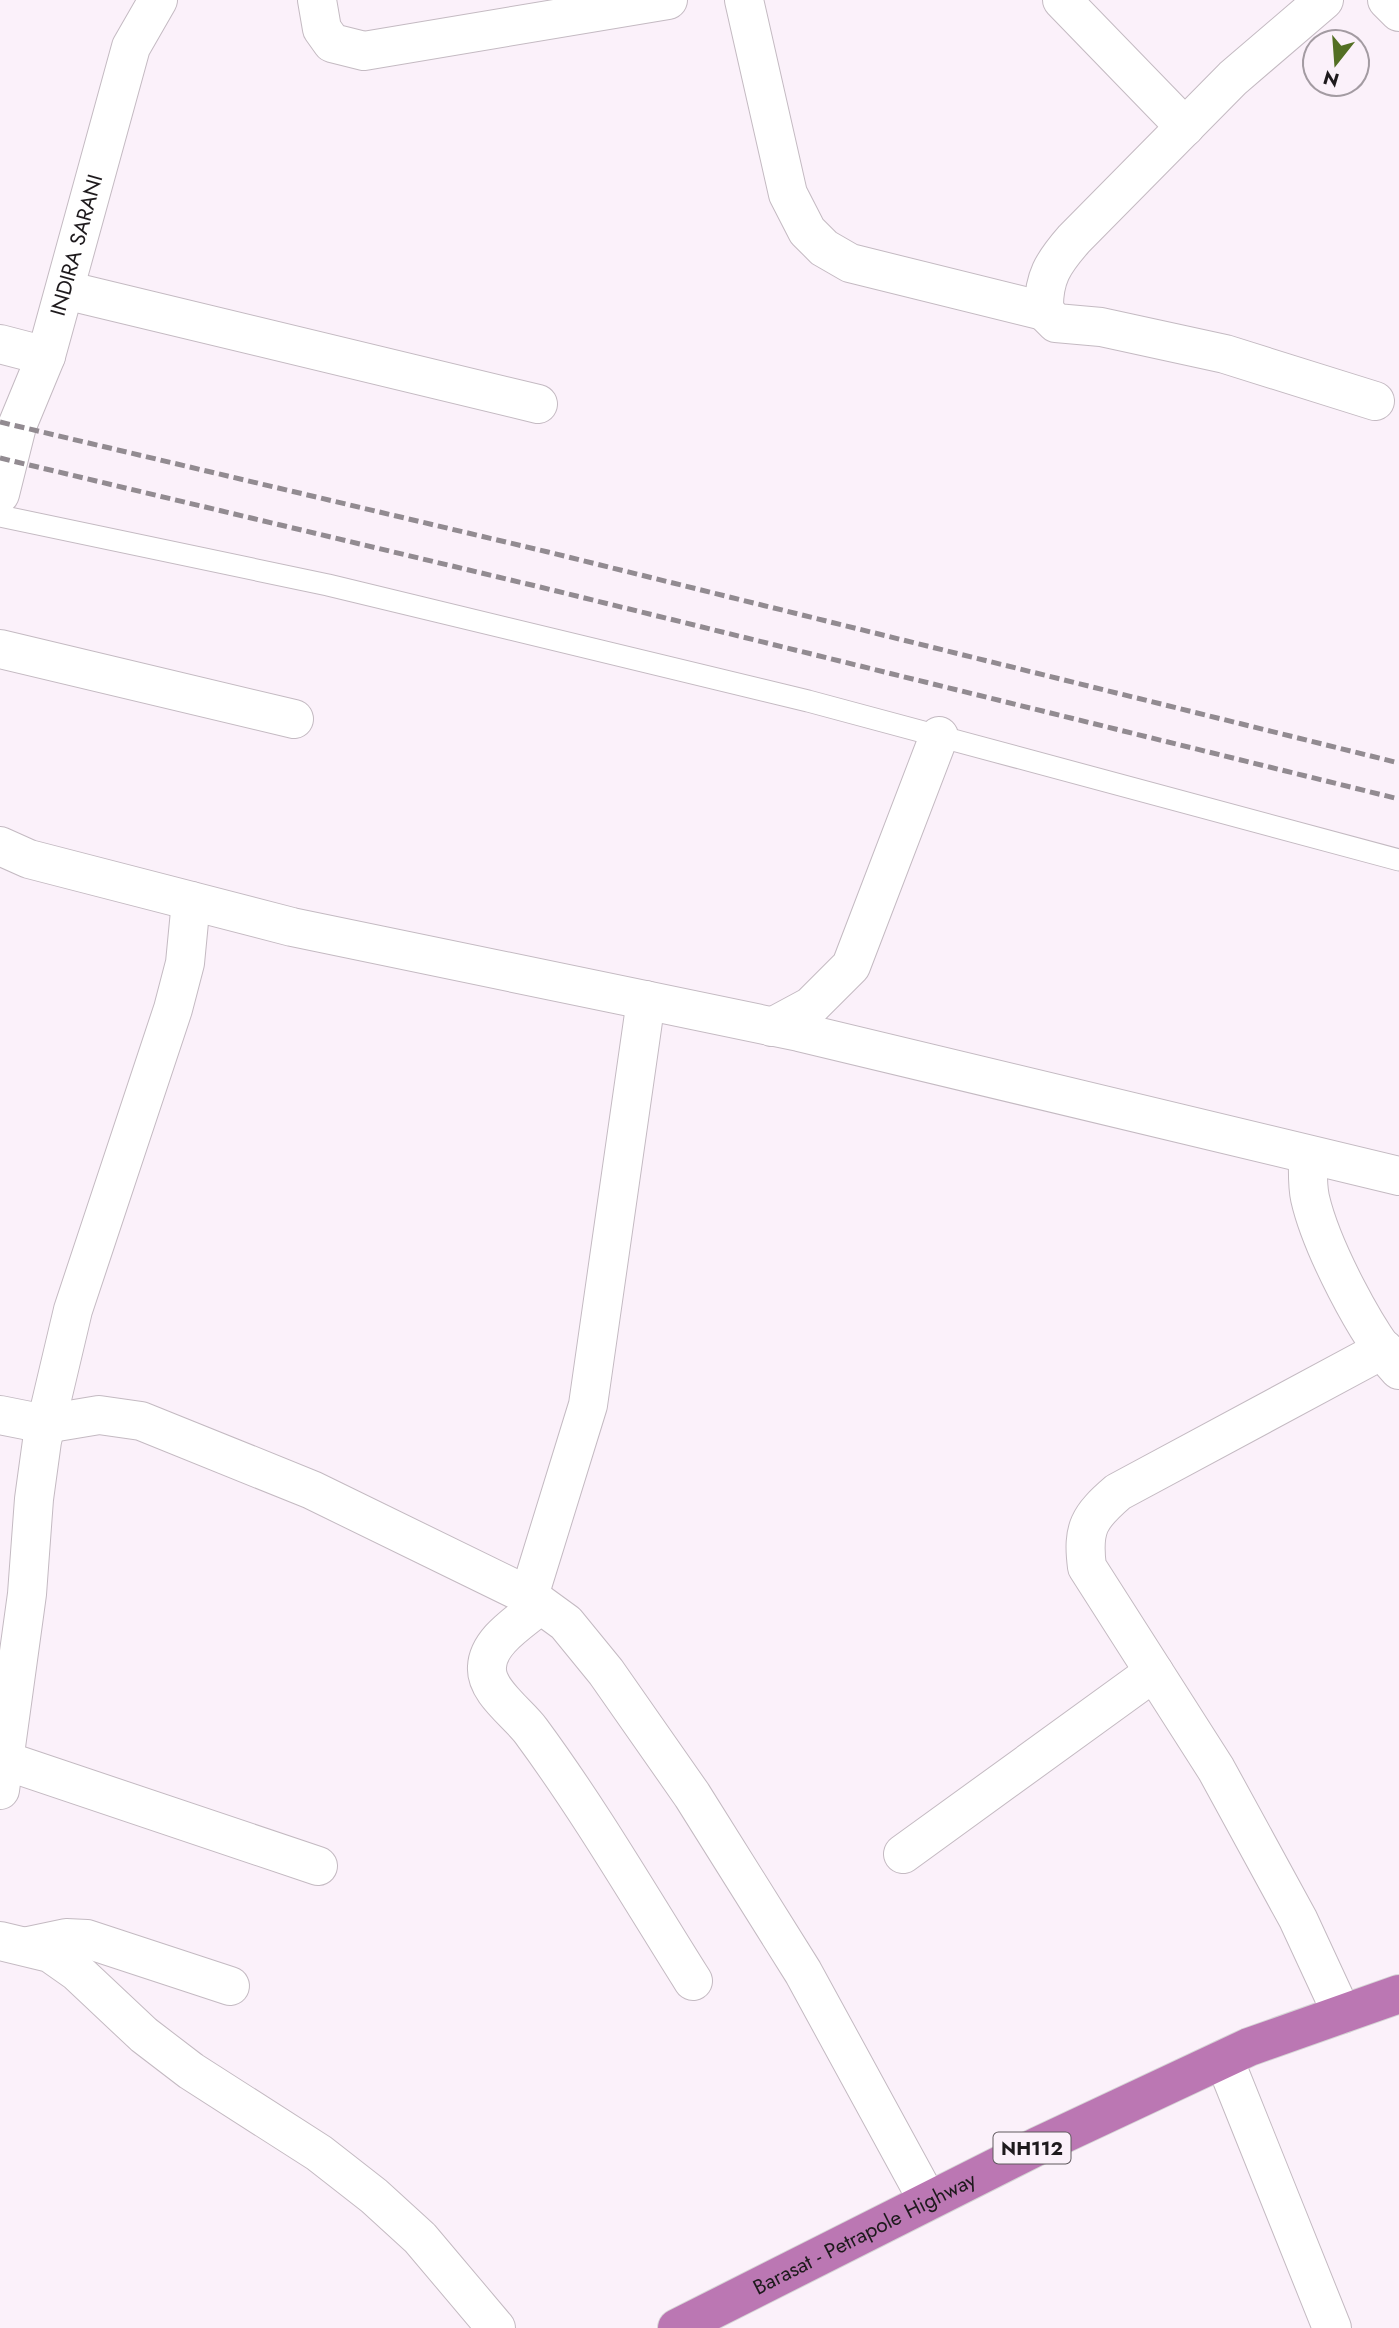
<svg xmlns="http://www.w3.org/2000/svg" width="1399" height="2328" viewBox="0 0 1399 2328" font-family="Jost,sans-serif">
	<rect width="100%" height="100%" fill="#fbf1fa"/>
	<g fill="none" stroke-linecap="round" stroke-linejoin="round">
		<defs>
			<path id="lane" d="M0 516 328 585 808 701 1399 860"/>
			<g id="street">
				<path d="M317 0 322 29 332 43 364 51 668 0"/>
				<path d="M744 0 788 194 807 231 824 248 850 263 1044 311"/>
				<path d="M1062 0 1185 127"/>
				<path d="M1324 0 1233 78 1074 239C1053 263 1043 278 1044 311L1056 323 1101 327 1225 354 1375 401"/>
				<path d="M1387 0 1399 12"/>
				<path d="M65 290 538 404"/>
				<path d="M0 344 46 356"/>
				<path id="s1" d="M0 494 17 426 46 356 131 47 158 0"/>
				<path d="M0 649 294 719"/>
				<path d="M0 846 29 859 292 927 799 1032 1399 1176"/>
				<path d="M772 1027 811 1006 851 966 939 736"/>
				<path d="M1308 1155C1308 1169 1307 1184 1310 1198 1321 1246 1366 1334 1399 1370"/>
				<path d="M0 1415 45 1424 99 1415 141 1421 312 1490 529 1596 566 1623 606 1672 692 1795 803 1972 928 2201"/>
				<path d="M529 1596 588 1405 646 1000"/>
				<path d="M540 1605C522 1621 488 1640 487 1667 485 1691 518 1713 531 1731 590 1811 640 1897 693 1981"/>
				<path d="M6 1761 318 1866"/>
				<path d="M0 1790 27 1594 34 1499 42 1441 73 1310 173 1009 185 963 191 901"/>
				<path d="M903 1854 1154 1672"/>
				<path d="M0 1941 50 1953 77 1972 144 2035 191 2071 319 2153 374 2196 420 2238 496 2328"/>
				<path d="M28 1946 66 1938 87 1939 230 1986"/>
				<path d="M1342 2014 1298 1919 1216 1769 1087 1567C1082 1528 1089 1517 1118 1492L1384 1349"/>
				<path d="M1224 2059 1332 2328"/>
			</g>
			<g id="highway">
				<path id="s2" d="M677 2328 1038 2146 1249 2047 1399 1994"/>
			</g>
		</defs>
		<use href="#lane" stroke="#c4bac2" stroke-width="23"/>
		<use href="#street" stroke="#c4bac2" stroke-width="40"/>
		<use href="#highway" stroke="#d6d6d6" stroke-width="40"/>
		<use href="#lane" stroke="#fff" stroke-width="21"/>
		<use href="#street" stroke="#fff" stroke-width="38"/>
		<use href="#highway" stroke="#bb77b3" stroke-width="38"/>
		<path stroke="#928b91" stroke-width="5" stroke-dasharray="10 5" stroke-linecap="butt" d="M0 422 548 552 1399 763
			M0 458 540 587 1399 799"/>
	</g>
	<g text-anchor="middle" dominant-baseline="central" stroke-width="5" stroke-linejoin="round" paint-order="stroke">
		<rect fill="#fbf1fa" stroke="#605a5f" stroke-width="2" x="993.5" y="2132.5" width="77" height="31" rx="5"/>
		<g font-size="19" font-weight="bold" fill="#1e1a1d">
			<text x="1032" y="2148">NH112</text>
		</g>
		<g font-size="21" fill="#1e1a1d" stroke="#fbf1fa">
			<text stroke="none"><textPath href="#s1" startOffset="261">INDIRA SARANI</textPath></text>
			<text stroke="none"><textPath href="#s2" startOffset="210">Barasat - Petrapole Highway</textPath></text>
		</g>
	</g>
	<g transform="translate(1336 63) rotate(197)"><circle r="33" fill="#fbf1fa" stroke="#a39ba2" stroke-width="2"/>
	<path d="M0-5L12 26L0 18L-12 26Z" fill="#536f24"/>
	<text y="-10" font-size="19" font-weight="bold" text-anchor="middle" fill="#1e1a1d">N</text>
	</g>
</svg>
